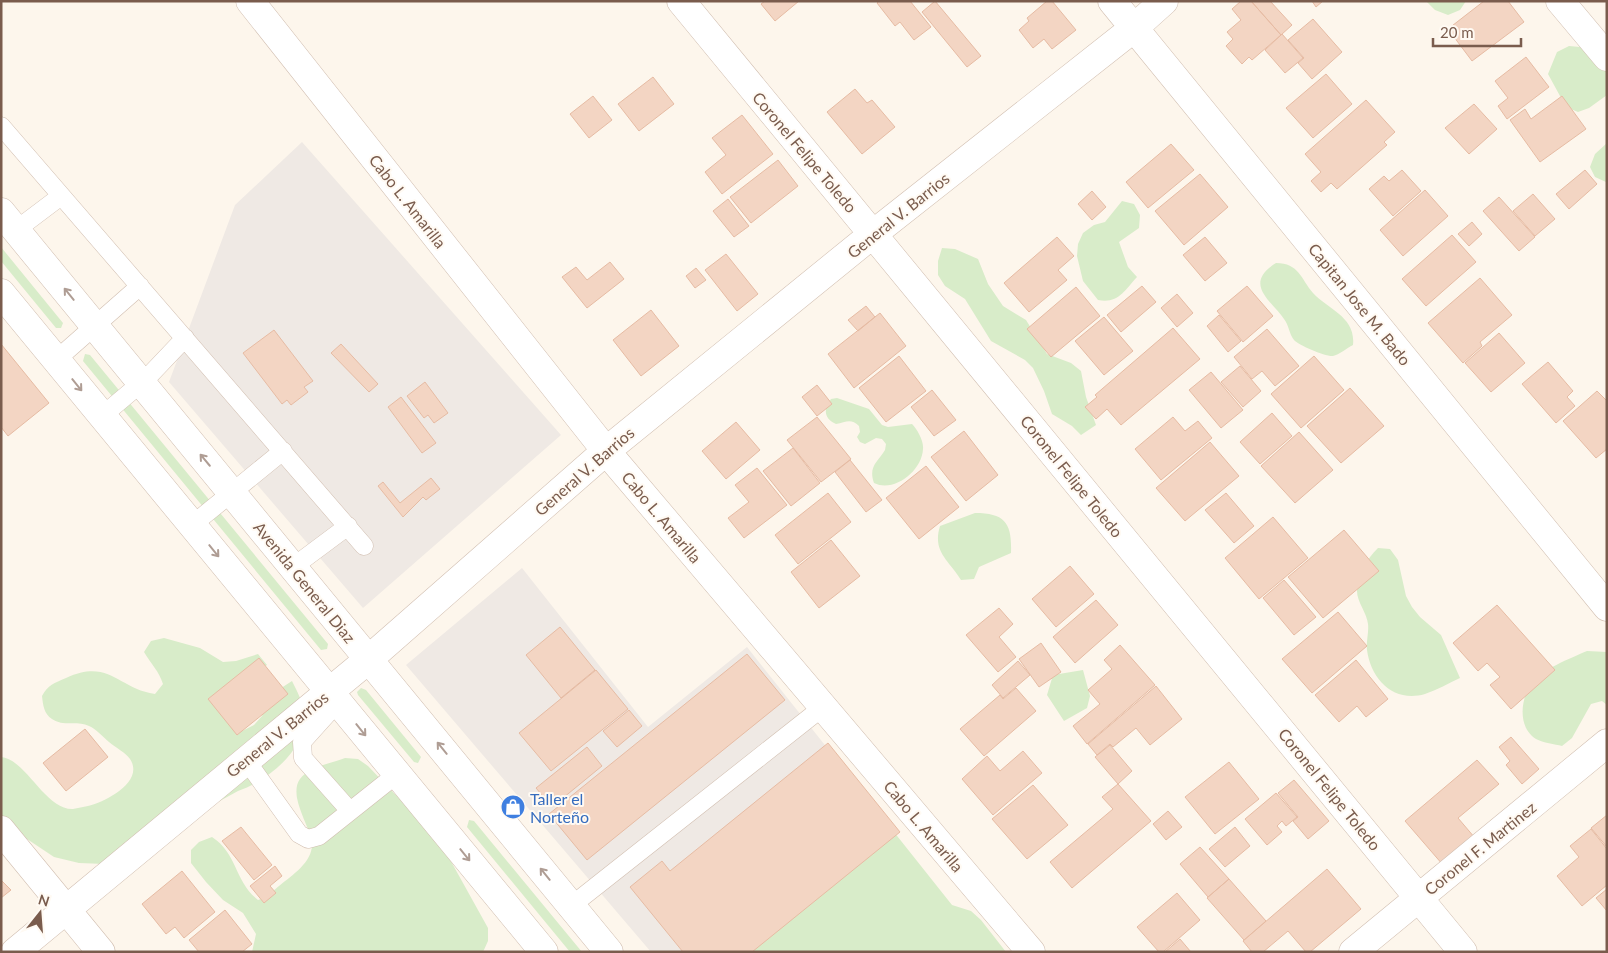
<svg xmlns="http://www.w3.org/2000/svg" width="1608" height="953" viewBox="0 0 1608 953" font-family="Lato,sans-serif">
	<rect width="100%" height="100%" fill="#fdf6ec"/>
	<path fill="#efe9e4" d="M302 142 561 435 363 608 169 382 235 205Z
		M522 568 648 727 747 647 886 822 734 952H651L406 665Z"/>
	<path fill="#d8ecc9" d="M1426 1H1466L1460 10 1448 15 1435 10Z
		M1569 46 1580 47 1607 67V95L1589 108 1578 112 1566 107 1548 74 1557 52Z
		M1607 143V181L1606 182 1595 177 1590 167 1595 154Z
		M1122 201 1134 204 1140 215 1139 228 1119 242 1128 267 1137 277C1124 291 1118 304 1098 300L1083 281 1077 256 1078 244 1083 233 1094 225 1105 222Z
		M1 247 63 323 61 328H56L1 261Z
		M942 248 955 249 978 259 988 284 1003 306 1026 320 1047 354 1071 363 1081 371 1086 397 1096 425 1081 435 1072 426 1052 414 1044 391 1033 368 1025 360 991 341 965 299 945 286 938 275V261Z
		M1276 263C1299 263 1301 279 1313 293 1329 310 1356 317 1353 345 1347 348 1339 355 1333 356 1326 357 1298 345 1294 340 1289 334 1289 325 1284 319 1272 301 1242 284 1276 263Z
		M85 354 90 355 328 644 327 649 321 650 83 361Z
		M837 398 869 409 882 425 888 427 912 424C917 429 924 441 923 449 922 471 894 493 874 483 868 466 878 462 885 450L886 444 882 439 876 438 865 444 860 442 857 437 860 432 859 426C851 418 846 422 836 424 824 419 823 409 831 399Z
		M975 513C1006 513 1012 524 1011 553L979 567 974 579 961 580C949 560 932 552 940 526Z
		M1378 548 1390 549 1398 560 1406 596 1412 607 1420 617 1441 635 1460 678C1449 683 1437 690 1425 694 1394 703 1371 680 1367 650 1366 642 1369 632 1368 624 1367 613 1357 602 1357 591 1357 575 1367 559 1378 548Z
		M164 638 200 648 223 662 236 661 258 654 267 665 255 672 242 731 254 725 262 716 272 694 292 681C297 691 305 706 305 717 304 752 268 780 238 791L105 864 79 863 54 857 9 827 1 817V757C26 759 45 810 73 809 78 808 83 807 88 806 105 802 145 782 130 759 126 753 115 747 109 742 103 737 96 729 89 726 77 720 63 727 52 719 44 714 43 705 42 696 48 685 54 683 66 678 110 658 118 689 155 694L163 684C159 671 151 664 144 652L151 641Z
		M1587 651 1607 652V705L1602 701 1591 704 1572 738 1562 746C1555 744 1543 743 1536 739 1518 728 1520 700 1531 684 1540 670 1571 658 1587 651Z
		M1083 670 1090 696 1087 708 1064 721 1047 695 1053 675Z
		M361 688 366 690 421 757 418 763 414 762 358 695 357 692Z
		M345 758 358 759 368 766 433 834 448 856 488 928V941L483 952H252L256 934 243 913 223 900 206 882 191 863V850L199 842 212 837C238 854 234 881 258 900 272 896 270 893 279 886 294 874 317 859 311 838 307 824 300 813 297 798 296 792 296 784 300 779 308 767 332 763 345 758Z
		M469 820 474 821 582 952H570L467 827Z
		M886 822 952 905 971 911 981 920 1006 952H734Z"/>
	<path fill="#f3d5c3" stroke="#e6bba3" d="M765 1H799L775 21 761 4Z
		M879 1H910L931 27 914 40 900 22 895 26 877 3Z
		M935 1 981 56 967 67 922 12Z
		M1047 1H1052L1076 30 1052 49 1044 39 1033 48 1019 30 1029 21 1027 18Z
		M1241 1H1251L1281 35 1252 60 1249 57 1242 64 1226 46 1233 39 1227 32 1241 20 1232 9Z
		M1251 1H1270L1292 25 1281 35Z
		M1312 1H1323L1316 7Z
		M1484 1H1508L1524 22 1472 61 1448 29Z
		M1313 19 1342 52 1312 79 1298 63 1304 58 1288 40Z
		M1282 34 1303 58 1285 73 1265 50Z
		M1526 57 1549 87 1507 119 1498 106 1508 98 1495 81Z
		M1326 74 1352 104 1313 138 1286 108Z
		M653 77 674 104 639 131 618 104Z
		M855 89 867 103 872 100 895 127 862 154 827 112Z
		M593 96 612 120 589 138 570 114Z
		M1562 96 1586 129 1540 162 1510 120 1525 109 1531 119Z
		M1366 100 1395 132 1384 142 1387 145 1337 189 1331 183 1321 192 1311 181 1321 172 1305 154Z
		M1474 104 1497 129 1469 154 1445 128Z
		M742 115 773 154 722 194 705 172 726 155 712 138Z
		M1171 144 1194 170 1148 208 1126 182Z
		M778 160 798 186 751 223 730 197Z
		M1402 170 1421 191 1393 216 1369 189 1384 176 1389 181Z
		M1585 170 1597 184 1569 209 1556 194Z
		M1200 174 1228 207 1184 245 1155 211Z
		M1425 190 1448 216 1403 256 1380 230Z
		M1092 191 1106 207 1092 220 1078 204Z
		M1533 194 1555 219 1535 236 1513 211Z
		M1499 197 1535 237 1519 251 1483 211Z
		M728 199 749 226 734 237 713 211Z
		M1472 222 1482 234 1469 246 1458 234Z
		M1452 235 1476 262 1426 306 1402 279Z
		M1057 237 1074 256 1058 270 1067 280 1029 312 1004 283Z
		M1205 237 1227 263 1205 281 1183 255Z
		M726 254 758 294 737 311 705 270Z
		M610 262 624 279 587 308 562 277 576 267 587 280Z
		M696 268 706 280 695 288 686 276Z
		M1480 278 1512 315 1480 342 1482 346 1463 363 1428 323Z
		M1142 286 1156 302 1121 332 1107 315Z
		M1247 286 1273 316 1243 342 1217 311Z
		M1076 287 1100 316 1051 357 1027 329Z
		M1177 294 1193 313 1177 327 1161 308Z
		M866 306 875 317 858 331 848 320Z
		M651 310 679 346 641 376 613 340Z
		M880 313 906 346 854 388 828 354Z
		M1219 315 1241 341 1228 352 1207 326Z
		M1104 317 1133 351 1104 375 1075 341Z
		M1173 328 1200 359 1121 425 1107 409 1096 419 1085 407 1097 397 1095 395Z
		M1267 329 1299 366 1275 386 1262 371 1252 379 1234 357Z
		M274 330 313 381 304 387 308 392 291 405 287 400 282 404 243 353Z
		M1499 333 1525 363 1491 392 1465 363Z
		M1 344 49 403 8 436 1 427Z
		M341 344 378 384 369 392 331 353Z
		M899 356 926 391 886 422 859 388Z
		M1314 356 1344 390 1301 428 1271 394Z
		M1548 362 1573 391 1567 397 1575 406 1556 423 1522 384Z
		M1240 366 1261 391 1243 407 1221 382Z
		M1211 372 1243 410 1221 428 1189 390Z
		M425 382 448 413 434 423 428 415 424 418 407 396Z
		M817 385 832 404 817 416 802 397Z
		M1350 388 1384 426 1341 463 1307 426Z
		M932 390 956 420 934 436 911 407Z
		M1597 391 1607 401V449L1596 458 1563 421Z
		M401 397 436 443 422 453 388 407Z
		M1272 413 1292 436 1260 464 1240 442Z
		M817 417 851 459 821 482 787 440Z
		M1173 417 1185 431 1198 421 1212 438 1161 480 1135 449Z
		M736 422 760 450 726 479 702 451Z
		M964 431 998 475 966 501 931 457Z
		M1299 432 1333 470 1295 503 1261 466Z
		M1210 442 1239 476 1185 521 1156 488Z
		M793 448 820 483 791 506 763 471Z
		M850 460 882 500 866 512 835 472Z
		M926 466 959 507 919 539 886 498Z
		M757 468 787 505 744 538 728 518 749 502 735 485Z
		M431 478 440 489 426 500 423 497 403 517 378 486 383 482 400 503Z
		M828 493 851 522 798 564 775 535Z
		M1226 493 1254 526 1234 543 1205 510Z
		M1273 517 1308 558 1259 599 1225 558Z
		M1344 530 1379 571 1323 618 1288 577Z
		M831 540 860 576 819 608 791 572Z
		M1070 566 1094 594 1056 627 1032 599Z
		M1284 580 1316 617 1294 635 1263 598Z
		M1096 600 1118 625 1075 663 1053 637Z
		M1497 605 1555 670 1511 709 1490 685 1500 677 1487 663 1478 671 1453 643Z
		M999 608 1013 624 999 637 1016 657 998 672 966 635Z
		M1338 612 1367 646 1312 693 1282 659Z
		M560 627 595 670 561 698 526 655Z
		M1041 643 1061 672 1039 687 1019 659Z
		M1120 645 1155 685 1087 744 1073 726 1100 704 1088 690 1112 669 1104 660Z
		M747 654 785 700 587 860 549 814Z
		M259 658 288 694 237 735 208 699Z
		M1356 660 1388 699 1366 717 1357 706 1339 722 1315 695Z
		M1018 661 1030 675 1003 698 992 685Z
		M596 670 628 709 551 771 519 733Z
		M1156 686 1182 719 1150 745 1136 728 1113 747 1110 744 1097 755 1088 744Z
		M1016 688 1036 711 984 756 960 729 1000 695 1003 699Z
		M629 710 642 726 617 747 603 731Z
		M85 729 108 757 66 791 43 763Z
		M1511 737 1539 769 1522 784 1506 765 1510 761 1499 747Z
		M828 743 900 832 752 952H683L630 887 662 861 670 871Z
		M1110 745 1132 771 1118 784 1095 757Z
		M587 747 602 766 552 807 536 788Z
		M1023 751 1042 773 993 815 962 779 987 756 1000 771Z
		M1477 760 1499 784 1458 818 1475 838 1443 865 1405 821Z
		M1229 762 1259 799 1215 834 1185 797Z
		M1294 780 1329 821 1308 839 1293 821 1298 817 1278 793Z
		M1118 784 1151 821 1072 888 1050 862 1113 809 1102 797Z
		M1033 785 1068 825 1027 859 992 819Z
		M1276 793 1297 817 1286 826 1282 821 1277 826 1282 832 1267 845 1245 819Z
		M1168 811 1182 827 1166 840 1153 824Z
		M1607 815V847L1591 828Z
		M241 827 272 865 254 880 222 841Z
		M1235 827 1250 846 1225 867 1209 849Z
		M1591 829 1607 849V885L1582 906 1557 876 1579 857 1570 846Z
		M1200 847 1229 879 1208 897 1180 864Z
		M275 866 282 876 270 886 276 893 264 903 250 886Z
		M1327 869 1361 909 1310 952H1306L1288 931 1263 952H1252L1243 941Z
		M182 871 215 912 184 938 175 927 166 934 142 904Z
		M1229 879 1266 921 1244 940 1207 898Z
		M1 880 11 890 1 898Z
		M1607 889V911L1596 898Z
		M1177 893 1200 920 1163 952H1159L1137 927Z
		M225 910 252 944 242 952H199L189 940Z
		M1180 939 1191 952H1165Z"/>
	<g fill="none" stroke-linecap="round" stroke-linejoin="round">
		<defs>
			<path id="lane" d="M1 126 364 546
				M16 230 61 196
				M56 360 140 286
				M102 416 147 378 185 338
				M192 525 283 451
				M293 567 348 526
				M338 702 302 742 303 758 350 811
				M246 760 299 834 308 839 319 836 397 774
				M571 906 823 707"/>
			<path id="street" d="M250 1 606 451 1031 952
				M681 1 1463 952
				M1112 1 1607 607
				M1560 1 1607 57
				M1 212 609 952
				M1 293 544 952
				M1 830 101 952
				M15 952 369 659 606 451 873 234 1134 28 1164 1
				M1353 952 1607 743"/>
		</defs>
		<use href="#lane" stroke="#d1beb0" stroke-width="19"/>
		<use href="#street" stroke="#d1beb0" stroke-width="29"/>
		<use href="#lane" stroke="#fff" stroke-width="18"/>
		<use href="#street" stroke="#fff" stroke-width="28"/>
	</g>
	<defs><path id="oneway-shaft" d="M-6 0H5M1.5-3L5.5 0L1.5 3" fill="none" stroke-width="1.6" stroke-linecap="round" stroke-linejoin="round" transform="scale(1.25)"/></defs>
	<g stroke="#af9d94">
		<use href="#oneway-shaft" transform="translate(69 294) rotate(-129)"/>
		<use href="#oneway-shaft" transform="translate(77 385) rotate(51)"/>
		<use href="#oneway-shaft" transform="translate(205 460) rotate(-130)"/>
		<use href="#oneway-shaft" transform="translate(214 551) rotate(51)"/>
		<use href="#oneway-shaft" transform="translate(361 730) rotate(51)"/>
		<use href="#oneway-shaft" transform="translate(442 748) rotate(-129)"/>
		<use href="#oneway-shaft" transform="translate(465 855) rotate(51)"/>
		<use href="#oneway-shaft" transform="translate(545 874) rotate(-129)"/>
	</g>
	<defs>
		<symbol id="shop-disc" viewBox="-11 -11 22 22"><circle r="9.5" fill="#3f7fe0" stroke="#fffaf3"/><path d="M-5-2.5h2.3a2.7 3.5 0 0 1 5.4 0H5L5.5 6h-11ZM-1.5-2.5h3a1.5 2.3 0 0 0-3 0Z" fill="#fff"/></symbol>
	</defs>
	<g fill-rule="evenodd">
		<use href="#shop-disc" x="499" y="793" width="28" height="28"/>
	</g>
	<g text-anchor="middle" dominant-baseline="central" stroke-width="4" stroke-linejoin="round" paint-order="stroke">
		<g font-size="16" fill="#7a5c4d" stroke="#fffaf3">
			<text transform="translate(805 152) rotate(50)">Coronel Felipe Toledo</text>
			<text transform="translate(408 201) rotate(52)">Cabo L. Amarilla</text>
			<text transform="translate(898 215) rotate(-39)">General V. Barrios</text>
			<text transform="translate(1360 304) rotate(51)">Capitan Jose M. Bado</text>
			<text transform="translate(584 471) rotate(-41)">General V. Barrios</text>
			<text transform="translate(1072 476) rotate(51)">Coronel Felipe Toledo</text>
			<text transform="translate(662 517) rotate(50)">Cabo L. Amarilla</text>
			<text transform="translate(305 582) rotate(51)">Avenida General Diaz</text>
			<text transform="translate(277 734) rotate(-39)">General V. Barrios</text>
			<text transform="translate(1330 789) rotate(51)">Coronel Felipe Toledo</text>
			<text transform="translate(924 826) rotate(50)">Cabo L. Amarilla</text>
			<text transform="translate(1480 848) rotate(-39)">Coronel F. Martinez</text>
		</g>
		<g font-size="16" fill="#366cbe" stroke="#fffaf3" text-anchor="start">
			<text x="530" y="798">Taller el<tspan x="530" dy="18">Norteño</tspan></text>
		</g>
	</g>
	<rect width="1608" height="953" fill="none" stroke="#7a5c4d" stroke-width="5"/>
	<g transform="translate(40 913) rotate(17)" stroke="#fffaf3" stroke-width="4" paint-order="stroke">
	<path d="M0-4L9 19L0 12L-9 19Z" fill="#7a5c4d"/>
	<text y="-8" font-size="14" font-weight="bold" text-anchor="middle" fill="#7a5c4d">N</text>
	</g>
	<path d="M1433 38v8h88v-8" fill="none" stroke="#7a5c4d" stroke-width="2.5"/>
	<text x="1440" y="38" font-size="15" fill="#7a5c4d" stroke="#fffaf3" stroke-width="4" paint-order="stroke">20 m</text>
</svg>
